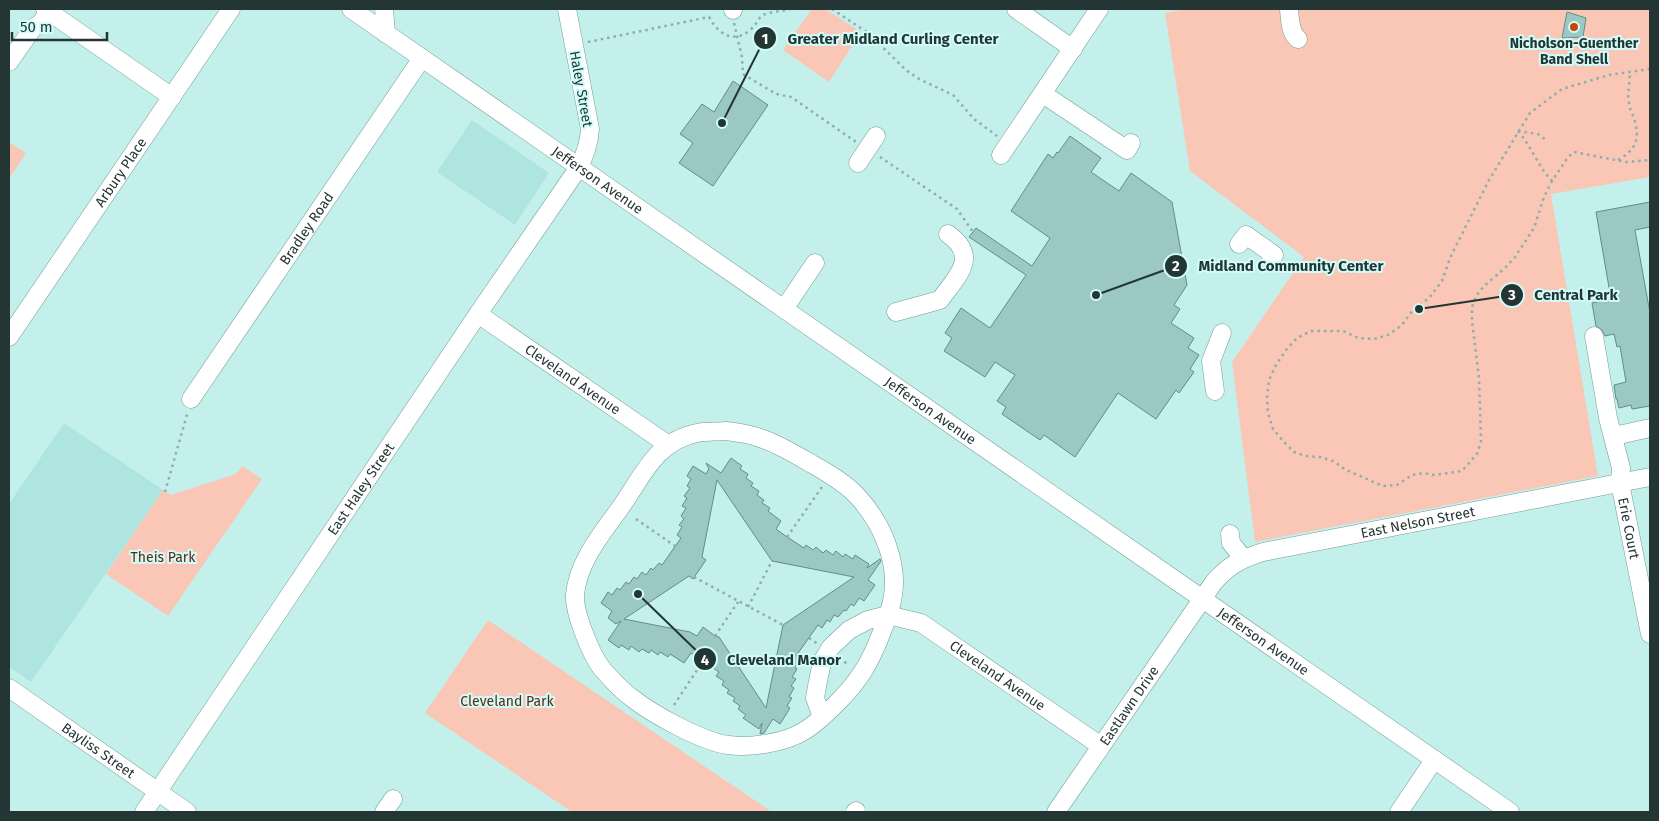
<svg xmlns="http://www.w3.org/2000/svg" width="1659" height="821" viewBox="0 0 1659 821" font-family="'Fira Sans',sans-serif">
	<rect width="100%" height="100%" fill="#c3f0eb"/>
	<path fill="#afe5e0" d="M472 120 549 173 515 225 437 172Z
		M64 423 163 490 31 682 9 667V504Z"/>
	<path fill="#fac7b6" d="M812 9H825L861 32 829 82 783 50Z
		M1187 9H1650V177L1551 194 1598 476 1255 542 1232 362 1304 257 1190 171 1165 13Z
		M9 142 26 153 9 179Z
		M242 466 262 479 168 616 106 574 163 490 171 495 236 474Z
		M488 620 772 812H572L425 713Z"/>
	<path fill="#9cc8c3" stroke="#628c88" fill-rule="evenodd" d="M1567 12 1586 18 1583 37 1562 38Z
		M733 81 768 105 713 186 679 163 693 143 680 134 702 104 714 112Z
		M1070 136 1101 158 1091 172 1119 191 1131 173 1172 202 1187 285 1174 305 1180 309 1171 323 1194 338 1188 348 1199 355 1190 369 1194 372 1179 393 1176 390 1156 419 1118 393 1075 457 1044 435 1040 440 1002 414 1006 407 997 401 1015 375 995 362 985 377 944 351 952 338 945 333 961 308 990 328 1026 275 969 237 976 228 1032 266 1050 238 1011 211 1048 154 1053 158 1057 152 1058 153Z
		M1650 202V227L1635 230 1650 313V406L1632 409 1631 405 1619 408 1617 399H1616L1614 385 1626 382 1620 346 1617 347 1614 334 1605 336 1602 330 1596 326 1592 303 1611 299 1596 212Z
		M731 458 742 466 740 469 748 474 746 478 753 483 751 486 759 491 757 495 764 500 762 503 770 508 768 511 781 521 776 529 787 537 804 548 806 545 813 550 816 547 823 553 826 550 833 555 836 551 843 557 845 554 853 559 855 555 869 564 867 568 880 559 881 561 868 580 875 585 864 601 859 598 854 606 851 604 846 611 844 610 838 617 834 615 830 622 827 620 822 628 818 625 796 656 800 659 795 667 797 669 792 677 796 679 791 686 794 688 789 697 792 698 787 706 790 708 780 724 773 719 764 733 760 734 762 723 759 729 743 718 746 715 738 709 740 706 733 701 735 698 727 693 729 690 722 685 724 681 716 676 719 672 691 653 684 663 670 654 668 657 660 652 658 655 651 650 649 653 642 649 639 652 631 646 629 650 621 645 619 648 608 640 621 621 616 624 608 618 612 611 601 603 608 592 612 595 617 588 620 590 626 582 629 584 634 577 637 579 642 572 646 575 651 568 653 570 659 563 662 565 681 538 677 535 682 527 679 525 684 519 681 516 686 508 682 506 687 498 684 496 690 488 687 486 691 479 687 476 693 466 706 474 709 469 706 463 721 473ZM717 480 772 561 854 577 783 625 766 708 719 637 715 636 703 627 697 636 690 632 624 619 689 576 693 579 706 560 702 557Z"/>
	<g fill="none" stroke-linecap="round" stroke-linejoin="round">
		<defs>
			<g id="minor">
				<path d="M45 9 172 97"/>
				<path id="s1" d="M351 9 1510 812"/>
				<path d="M384 9 386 34"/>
				<path d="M1016 9 1073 49"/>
				<path d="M1289 9C1290 19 1290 33 1298 39"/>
				<path d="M733 10V9"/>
				<path d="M9 62 33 28 41 23 49 11"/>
				<path d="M1043 94 1127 150 1131 143"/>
				<path d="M1001 155 1099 9"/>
				<path d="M858 163 876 136"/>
				<path d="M1239 244 1246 235 1274 255 1271 259"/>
				<path d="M784 309 815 263"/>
				<path d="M896 312 940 300C957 276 980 257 948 234"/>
				<path id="s2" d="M478 314 667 444"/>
				<path id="s3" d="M1594 336 1608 418 1621 468 1620 483 1650 634"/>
				<path id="s4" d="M9 337 231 9"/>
				<path d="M1215 391 1211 361 1222 333"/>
				<path id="s5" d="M191 399 422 58"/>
				<path d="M726 431C734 432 742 433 750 435 771 440 793 453 812 464 828 473 847 484 859 498 883 525 900 565 892 601 890 612 885 623 881 634 870 663 859 681 837 703 827 713 816 724 804 731 785 743 750 748 728 745 703 742 652 714 632 698 622 691 612 680 604 671 592 658 574 613 575 595 578 559 606 529 625 501 645 471 658 441 697 433 706 431 716 432 726 431Z"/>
				<path d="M1614 436 1650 428"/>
				<path d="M1230 534 1231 543 1243 558"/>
				<path id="s6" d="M9 688 187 812"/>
				<path id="s7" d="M822 717 815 698 817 686 822 662 831 647 849 630 868 620 888 615 921 623 1101 746"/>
				<path id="s8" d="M144 812 478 314 579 167C585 154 589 144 590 129L567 9"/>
				<path d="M384 812 393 799"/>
				<path d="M855 812 856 811"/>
				<path id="s9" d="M1056 812 1214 582C1229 565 1241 559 1263 552L1650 477"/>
				<path d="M1399 812 1434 760"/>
			</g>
		</defs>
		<use href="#minor" stroke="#729c98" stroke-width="19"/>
		<path stroke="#8cafab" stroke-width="2.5" stroke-dasharray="2.5 4" stroke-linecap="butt" d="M832 9 868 33 906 70 919 79 953 95 974 119 997 136
			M734 23 742 57 743 74 776 94 791 97 856 142
			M588 42 709 17C718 34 734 44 750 30 756 26 758 18 763 15 771 11 782 12 790 9
			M1650 69 1609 75 1562 89 1530 113 1489 180 1450 258 1442 281 1429 298 1413 310 1402 325 1388 335 1374 339 1358 338 1343 331H1311L1297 338 1286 350 1276 365 1269 380 1267 398 1268 413 1273 429 1283 441 1294 452 1305 456 1320 457 1333 461 1346 470 1383 486 1397 485 1412 475 1423 473 1435 475 1462 471 1477 454 1481 441 1479 378 1472 321V307L1476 296 1483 287 1506 267 1515 257 1534 228 1544 197 1552 181 1568 157 1574 152 1626 162 1650 160
			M1518 131C1532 148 1538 166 1552 181
			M1518 131 1538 134 1546 140
			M880 157 957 209 973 232
			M1618 160C1637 149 1640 139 1634 118 1632 113 1629 108 1629 103 1627 93 1630 82 1630 72
			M165 492 188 411
			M636 519 675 546
			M787 537 822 487
			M694 577 783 625
			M748 607 772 561
			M715 636 738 602
			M809 638 818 644
			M839 658 849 665
			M674 705 703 661"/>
		<use href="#minor" stroke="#fff" stroke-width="18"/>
	</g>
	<circle fill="#ca430b" stroke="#d0fdf9" stroke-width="2" cx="1574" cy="27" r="5"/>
	<g text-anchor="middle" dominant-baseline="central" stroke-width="4" stroke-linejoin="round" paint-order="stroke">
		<g font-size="14" font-weight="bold" fill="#243634" stroke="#d0fdf9">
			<text x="1574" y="43">Nicholson-Guenther<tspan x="1574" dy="16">Band Shell</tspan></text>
		</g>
		<g font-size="14" fill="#243634" stroke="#d0fdf9">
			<text transform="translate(581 89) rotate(80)">Haley Street</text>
			<text stroke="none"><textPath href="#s4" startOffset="199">Arbury Place</textPath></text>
			<text stroke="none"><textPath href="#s1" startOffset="300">Jefferson Avenue</textPath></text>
			<text stroke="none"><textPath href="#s5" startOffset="206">Bradley Road</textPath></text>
			<text stroke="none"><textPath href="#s2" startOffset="115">Cleveland Avenue</textPath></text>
			<text stroke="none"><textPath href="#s1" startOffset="705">Jefferson Avenue</textPath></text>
			<text stroke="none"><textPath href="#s8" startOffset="389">East Haley Street</textPath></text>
			<text stroke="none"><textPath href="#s9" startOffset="495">East Nelson Street</textPath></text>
			<text stroke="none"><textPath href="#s3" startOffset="196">Erie Court</textPath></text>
			<text stroke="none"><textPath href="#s1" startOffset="1110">Jefferson Avenue</textPath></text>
			<text stroke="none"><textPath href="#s7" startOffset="268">Cleveland Avenue</textPath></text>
			<text stroke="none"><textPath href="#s9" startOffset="129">Eastlawn Drive</textPath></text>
			<text stroke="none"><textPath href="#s6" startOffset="109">Bayliss Street</textPath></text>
		</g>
		<g font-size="14" fill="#622511" stroke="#d0fdf9">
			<text x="163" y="557">Theis Park</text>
			<text x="507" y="701">Cleveland Park</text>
		</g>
	</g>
	<path fill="none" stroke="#243634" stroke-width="2" d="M722 123L765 38M1096 295L1176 266M1419 309L1512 295M638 594L705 659"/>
	<g fill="#243634" stroke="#d0fdf9" stroke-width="2">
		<circle cx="722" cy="123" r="5"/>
		<circle cx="1096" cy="295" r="5"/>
		<circle cx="1419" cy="309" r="5"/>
		<circle cx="638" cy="594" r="5"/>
		<circle cx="765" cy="38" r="12"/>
		<circle cx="1176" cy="266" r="12"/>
		<circle cx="1512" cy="295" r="12"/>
		<circle cx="705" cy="659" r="12"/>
	</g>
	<g font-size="15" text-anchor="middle" font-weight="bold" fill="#fff">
		<text x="765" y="44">1</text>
		<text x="1176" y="271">2</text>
		<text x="1512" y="300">3</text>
		<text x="705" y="665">4</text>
	</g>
	<g font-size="15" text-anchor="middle" font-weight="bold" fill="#243634" stroke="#d0fdf9" stroke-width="4" stroke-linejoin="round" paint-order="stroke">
		<text x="893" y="44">Greater Midland Curling Center</text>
		<text x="1291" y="271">Midland Community Center</text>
		<text x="1576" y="300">Central Park</text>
		<text x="784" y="665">Cleveland Manor</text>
	</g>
	<rect width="1659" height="821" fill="none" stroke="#243634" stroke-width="20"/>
	<path d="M12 32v8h95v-8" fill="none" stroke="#243634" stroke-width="2.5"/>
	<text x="20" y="32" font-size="15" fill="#243634" stroke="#d0fdf9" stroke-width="4" paint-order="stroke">50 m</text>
</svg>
